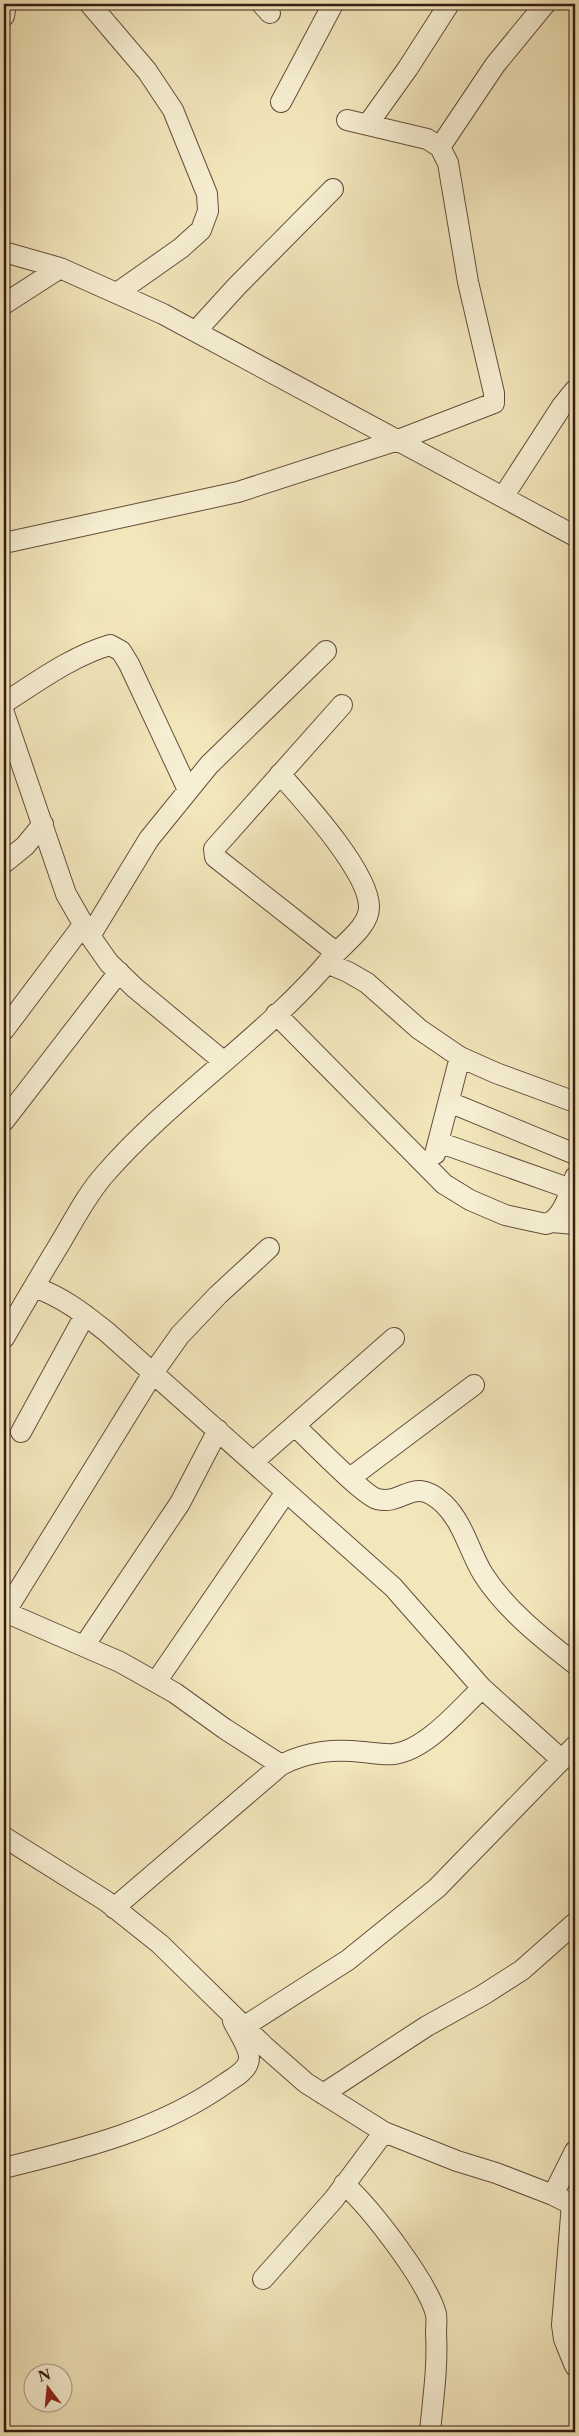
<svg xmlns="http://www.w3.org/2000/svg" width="579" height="2436" viewBox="0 0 579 2436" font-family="'Libre Caslon Text',serif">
	<rect width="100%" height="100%" fill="#f2e6bb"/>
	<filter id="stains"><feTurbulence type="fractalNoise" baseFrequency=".004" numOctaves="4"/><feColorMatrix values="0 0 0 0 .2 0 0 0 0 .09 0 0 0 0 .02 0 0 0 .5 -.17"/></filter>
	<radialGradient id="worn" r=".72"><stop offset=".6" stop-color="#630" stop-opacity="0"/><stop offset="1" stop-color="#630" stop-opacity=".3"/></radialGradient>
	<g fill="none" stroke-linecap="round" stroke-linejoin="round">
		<defs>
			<path id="minor" d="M90 4 147 71 173 110 207 194 208 211 201 230 181 248 117 293
				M262 4 270 13
				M4 16 6 4
				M281 102 333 4
				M368 124 408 68 449 4
				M440 147 495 65 545 4
				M4 252 60 268 163 314 575 536
				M4 304 60 268
				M196 331 237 286 333 189
				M503 497 562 406 575 390
				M4 543 238 492 398 440 494 403V393L468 282 448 163 440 147 427 139 347 120
				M4 703C37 682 72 656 110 645L121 651 129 664 188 790
				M4 713 66 894 90 936 109 963 135 988 223 1061
				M280 774C304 801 368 871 369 906 370 925 346 942 334 955
				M4 863 25 846 43 824
				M90 936 149 839 209 765 326 651
				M327 963 348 972 367 983 419 1029 460 1057 496 1073 575 1102
				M276 1014 444 1184 470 1200 505 1215 546 1224C563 1219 570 1192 575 1177
				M4 1030 83 925
				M449 1102 575 1154
				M4 1121 119 972
				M438 1142 571 1189
				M435 1154 460 1057
				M552 1222 575 1224
				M34 1287C63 1297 84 1314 108 1333L393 1587 482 1688 562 1760
				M4 1338C23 1305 42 1273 62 1240 75 1218 88 1193 105 1174 175 1094 267 1036 334 955L333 950 215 857 214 849 342 705
				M295 1426C309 1439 363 1495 377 1499 405 1506 412 1474 444 1504 464 1524 469 1551 483 1574 506 1610 542 1638 575 1664
				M21 1432 85 1315
				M253 1462 394 1338
				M350 1478 474 1385
				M5 1612 120 1662 175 1693 225 1729 281 1765
				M4 1614 153 1373 180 1335 218 1295 269 1248
				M84 1646 180 1503 218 1430
				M156 1682 286 1492
				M4 1837 106 1901 160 1944 264 2046 306 2083 384 2132 457 2161 496 2173 553 2195 575 2206
				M114 1908 281 1765C308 1751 334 1749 363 1752 373 1753 385 1755 394 1754 426 1750 460 1709 482 1688
				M245 2026 348 1960 437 1888 575 1746
				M323 2094 427 2026 483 1995 522 1970 575 1923
				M4 2168C81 2149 160 2130 226 2083 233 2078 245 2072 248 2063 253 2052 238 2032 233 2021
				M344 2184C371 2208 427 2281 436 2314 437 2320 436 2328 436 2333 438 2367 433 2399 430 2432
				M553 2195 575 2151
				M572 2204 562 2325 564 2339 575 2366
				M263 2279 334 2199 384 2132"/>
		</defs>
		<use href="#minor" stroke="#654e3d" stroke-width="22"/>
		<use href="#minor" stroke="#f7efd3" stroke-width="20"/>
	</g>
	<rect width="579" height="2436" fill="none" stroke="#f2e6bb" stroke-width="20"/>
	<rect x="5" y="5" width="569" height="2426" fill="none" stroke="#361c13" stroke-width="2.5"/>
	<rect x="10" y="10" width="559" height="2416" fill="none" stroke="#361c13"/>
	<g transform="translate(48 2388) rotate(344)"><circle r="24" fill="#f7efd3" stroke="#aa9b86"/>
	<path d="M0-4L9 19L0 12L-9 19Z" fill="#8f2418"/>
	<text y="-8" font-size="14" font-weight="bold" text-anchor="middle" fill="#361c13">N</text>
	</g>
	<rect width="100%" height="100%" filter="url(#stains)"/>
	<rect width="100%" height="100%" fill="url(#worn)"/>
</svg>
